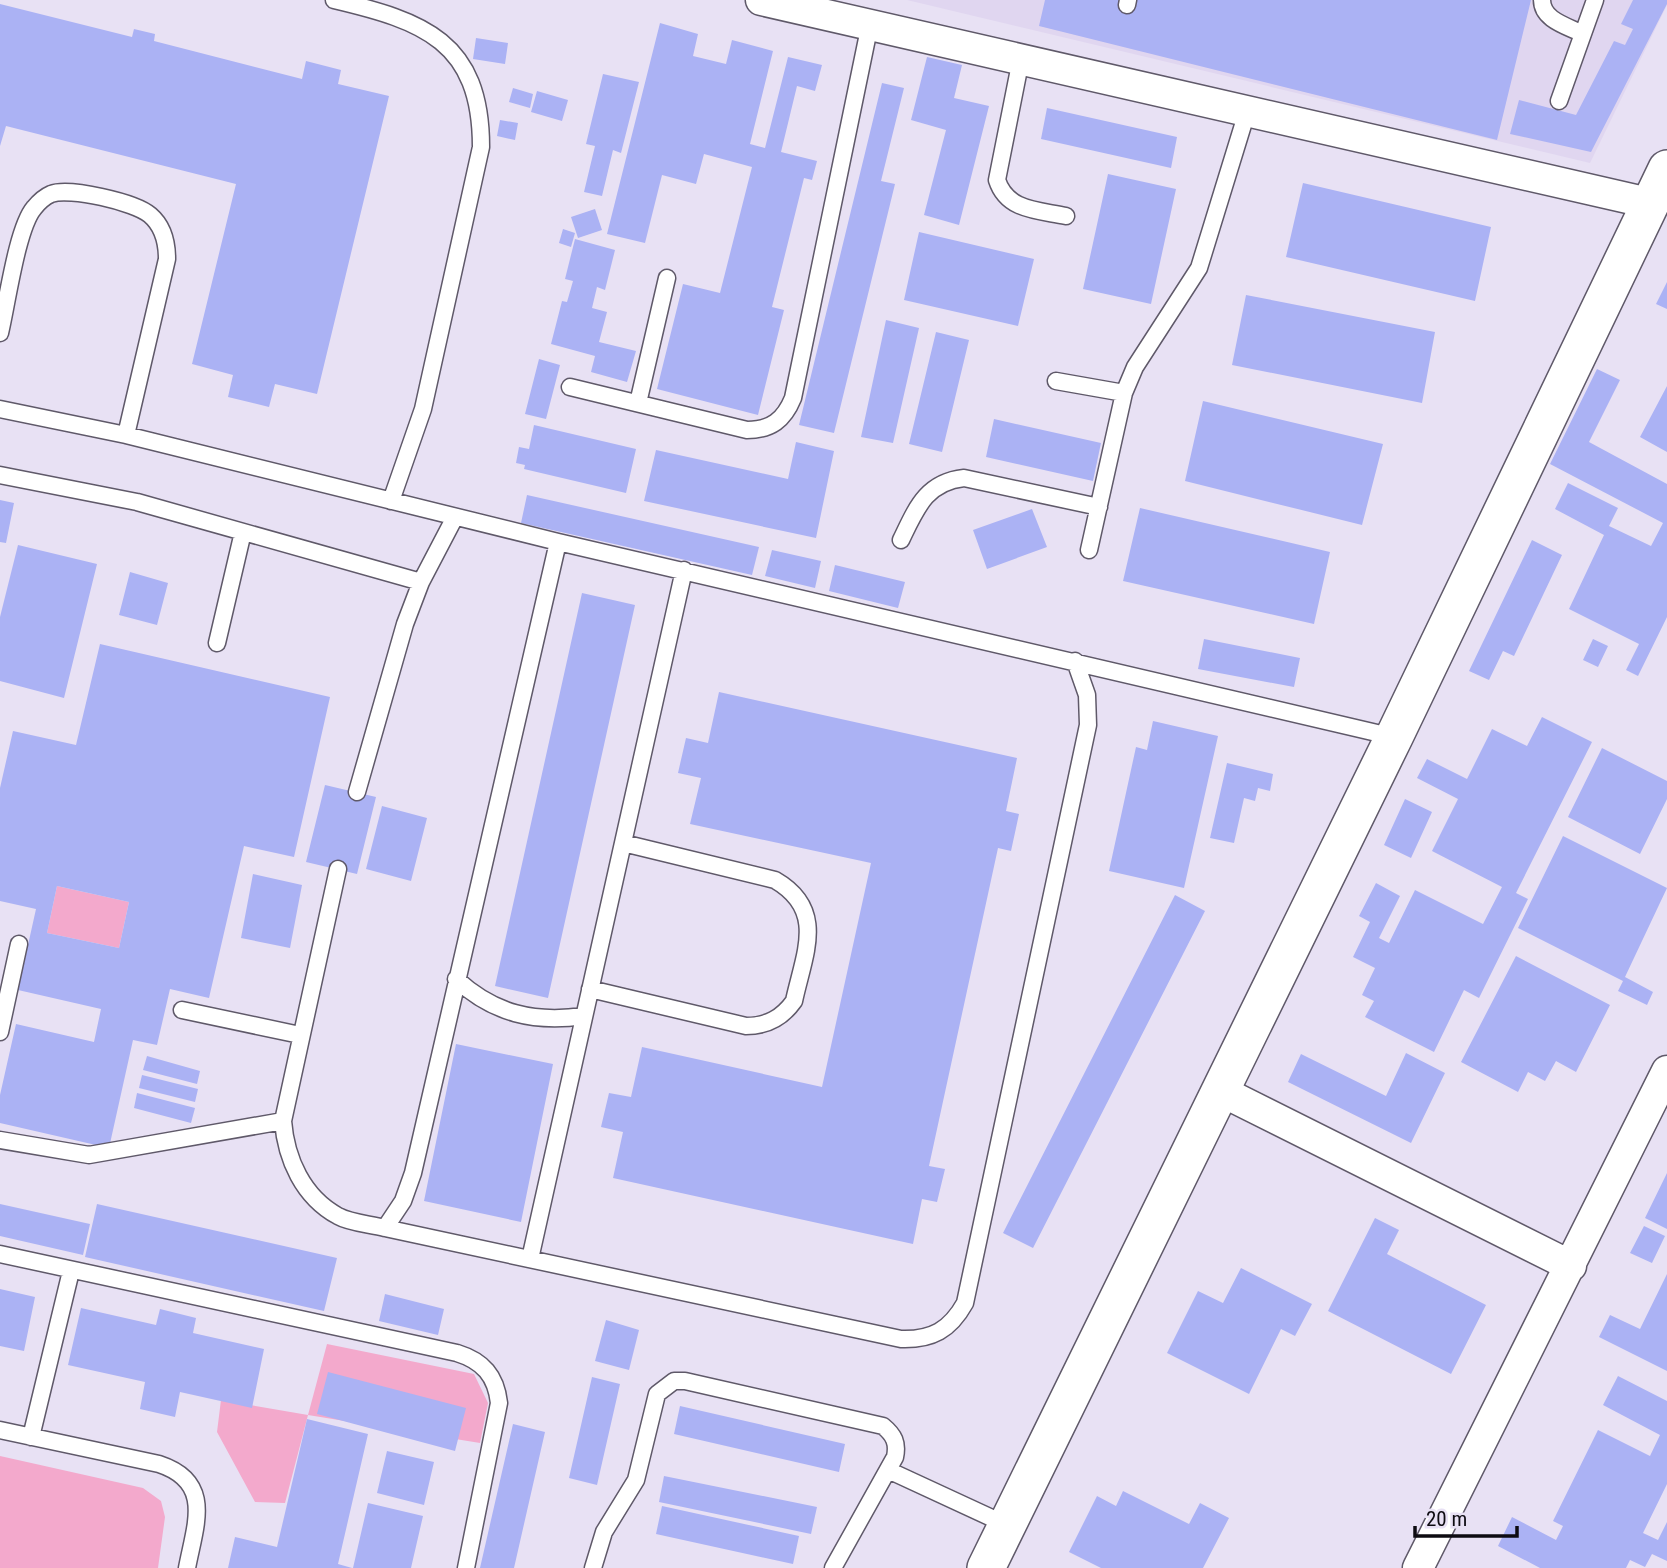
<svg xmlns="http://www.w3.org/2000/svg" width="1667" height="1568" viewBox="0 0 1667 1568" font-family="'Roboto Condensed',sans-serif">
	<rect width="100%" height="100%" fill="#e8e1f4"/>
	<path fill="#e0d6f0" d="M907 0H1667V5L1590 163Z"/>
	<path fill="#f3a9cc" d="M57 886 129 902 119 948 47 933Z
		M327 1344 474 1374 488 1403 480 1443 308 1415 285 1503 255 1502 217 1432 221 1400 308 1415Z
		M0 1456 143 1488 161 1501 165 1517 158 1568H0Z"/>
	<path fill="#abb2f4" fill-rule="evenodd" d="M1045 0H1119L1118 6 1135 10 1137 0H1531L1497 140 1039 26Z
		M1633 0H1667V4L1591 152 1510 134 1519 100 1576 115 1614 41 1625 45 1633 29 1621 24Z
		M0 4 132 37 134 29 155 34 154 41 302 79 306 61 341 70 338 84 389 96 317 394 275 384 269 407 228 397 233 375 192 364 236 184 6 126 0 146Z
		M660 23 698 34 693 56 726 64 732 40 773 51 750 144 765 148 788 57 822 65 815 91 797 86 781 152 817 161 812 180 804 178 772 307 784 310 758 415 657 389 683 284 720 293 752 167 704 154 696 184 662 175 645 243 607 234Z
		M476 38 508 43 505 64 473 59Z
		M927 57 962 65 954 98 989 106 959 225 924 215 946 130 911 120Z
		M603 74 639 82 621 153 613 150 602 196 584 192 595 146 586 144Z
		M882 83 904 88 881 181 895 184 834 433 799 425Z
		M513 88 533 94 530 108 509 102Z
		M537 91 568 100 562 121 531 112Z
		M1047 108 1177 137 1171 168 1041 139Z
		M500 120 518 123 515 140 497 136Z
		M1108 174 1176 189 1151 304 1083 289Z
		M1303 183 1491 227 1475 301 1286 257Z
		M595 209 602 230 578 238 571 217Z
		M563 229 575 233 571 247 559 243Z
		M919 232 1034 259 1018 326 904 300Z
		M575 239 615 250 605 290 597 287 592 308 607 312 599 342 636 351 627 382 591 372 595 356 551 344 562 301 567 302 573 281 565 279Z
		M1667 282V309L1656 304Z
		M1246 295 1435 332 1422 403 1232 365Z
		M886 320 919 328 893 443 861 437Z
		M936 332 969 340 942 452 909 444Z
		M539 359 560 365 546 419 525 414Z
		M1597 369 1620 380 1589 442 1667 484V617L1638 676 1626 670 1639 644 1569 609 1604 535 1555 509 1568 483 1618 508 1609 526 1651 546 1663 523 1550 464Z
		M1667 386V452L1640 437Z
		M1203 401 1383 444 1362 525 1185 481Z
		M994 419 1101 443 1093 481 986 457Z
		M534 425 636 449 626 493 524 469 525 465 516 463 519 447 529 449Z
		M796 442 834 451 816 538 644 501 656 450 788 479Z
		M527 495 759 547 752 575 521 523Z
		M0 500 14 503 6 543 0 542Z
		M1140 508 1330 552 1314 624 1123 581Z
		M1032 509 1047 547 987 569 973 530Z
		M1532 540 1562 555 1514 656 1503 651 1489 680 1469 671Z
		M18 545 97 564 64 698 0 681V617Z
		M772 550 821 561 815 588 765 576Z
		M835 565 905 582 898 608 829 591Z
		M130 572 168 583 157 625 119 615Z
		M582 593 635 605 548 998 495 986Z
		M1204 639 1300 658 1294 687 1198 669Z
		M1593 639 1608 646 1598 667 1583 660Z
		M100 644 330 697 294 857 244 846 209 998 170 989 157 1045 133 1040 109 1148 0 1123V1095L16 1024 94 1042 101 1009 18 990 36 909 0 901V788L13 731 76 745ZM57 886 129 902 119 948 47 933Z
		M719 692 1017 758 1006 811 1019 814 1011 851 998 848 929 1166 945 1169 937 1202 922 1199 913 1244 613 1178 623 1132 601 1127 609 1093 631 1097 642 1047 822 1087 871 863 690 824 701 778 678 773 686 738 708 743Z
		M1542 717 1592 742 1516 893 1528 899 1479 998 1464 990 1434 1052 1365 1017 1374 1001 1362 995 1375 968 1353 957 1370 922 1359 916 1376 883 1400 896 1379 938 1389 943 1415 890 1483 924 1502 887 1432 851 1458 799 1417 778 1427 759 1467 779 1492 729 1527 746Z
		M1153 721 1218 736 1184 888 1109 871 1136 747 1147 750Z
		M1602 748 1667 781V799L1640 854 1568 817Z
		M1227 763 1273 774 1270 791 1258 788 1255 801 1244 798 1234 843 1210 838Z
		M325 785 376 797 357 874 306 862Z
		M1405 799 1432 812 1411 858 1384 845Z
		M382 806 427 818 411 881 366 869Z
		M1563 836 1667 888 1625 977 1653 992 1647 1005 1618 991 1623 981 1518 928Z
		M253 874 302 885 290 948 241 938Z
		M1175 895 1205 911 1033 1248 1003 1233Z
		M1516 956 1610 1005 1576 1072 1556 1061 1545 1081 1528 1072 1518 1092 1461 1062Z
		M456 1044 553 1064 521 1222 424 1201Z
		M1406 1053 1445 1073 1411 1143 1288 1082 1301 1054 1386 1096Z
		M147 1056 200 1071 197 1084 143 1070Z
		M142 1075 198 1089 195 1102 139 1088Z
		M137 1093 195 1108 191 1123 134 1108Z
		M1667 1173V1229L1645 1218Z
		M0 1204 90 1224 83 1255 0 1236Z
		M97 1204 337 1258 324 1311 85 1257Z
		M1375 1218 1399 1230 1387 1254 1486 1305 1451 1374 1328 1311Z
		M1644 1226 1665 1236 1652 1263 1630 1253Z
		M1241 1268 1312 1304 1295 1336 1281 1329 1249 1394 1167 1353 1198 1291 1223 1303Z
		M1667 1274V1371L1599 1337 1610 1315 1640 1329Z
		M0 1289 35 1297 24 1351 0 1346Z
		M385 1294 444 1309 438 1335 379 1321Z
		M81 1308 156 1325 160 1309 196 1318 193 1333 264 1349 252 1408 180 1392 175 1417 140 1409 145 1382 68 1365Z
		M606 1320 639 1330 629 1370 595 1361Z
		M328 1372 466 1408 455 1451 317 1414Z
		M1618 1376 1667 1401V1484L1643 1533 1658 1540 1667 1522V1561L1652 1554 1645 1567 1630 1560 1626 1568H1540L1498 1546 1512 1517 1556 1540 1563 1526 1553 1521 1598 1430 1650 1456 1660 1435 1603 1405Z
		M592 1377 620 1384 597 1485 569 1478Z
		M680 1406 845 1444 839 1472 674 1434Z
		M307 1419 368 1434 338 1564 352 1568H228L235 1537 277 1547Z
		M513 1424 545 1432 514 1568H480Z
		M387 1451 434 1462 424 1505 377 1493Z
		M664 1476 817 1507 811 1534 659 1502Z
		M1123 1491 1189 1524 1200 1503 1229 1518 1203 1568H1101L1069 1552 1097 1496 1116 1506Z
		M368 1503 423 1516 411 1568H353Z
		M662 1506 799 1536 793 1564 656 1534Z"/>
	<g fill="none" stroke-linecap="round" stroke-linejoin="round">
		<defs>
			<path id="service" d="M334 0C423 21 481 41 481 147L423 409 391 501
				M1542 0C1542 20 1567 26 1583 34
				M1127 5 1128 0
				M1021 59 997 180C1007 211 1038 210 1066 216
				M1559 101 1595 0
				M0 333C7 304 17 228 34 208 38 203 44 197 51 194 69 187 135 202 150 215 163 226 167 241 167 259L126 435
				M1056 381 1124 393
				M570 387 747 430C771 430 784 420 793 398L870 24
				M638 403 667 278
				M0 409 126 435 558 542 1394 737
				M0 475 137 502 421 582
				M901 540C916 509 926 482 964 478L1099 507
				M1089 550 1124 393 1135 367 1199 268 1247 112
				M217 643 243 532
				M357 792 405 624 421 582 455 517
				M338 869 283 1121C286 1159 303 1197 338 1216 350 1223 370 1224 385 1228L901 1339C932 1340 950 1330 965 1303L1088 725 1087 695 1075 661
				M456 979C494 1014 534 1023 584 1016
				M590 989 746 1026C767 1026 782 1018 794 1001 804 954 827 910 775 880L623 843
				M182 1010 300 1035
				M0 1032 19 944
				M0 1140 89 1155 283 1121
				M385 1228 403 1201 413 1173 558 542
				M0 1254 457 1353C483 1361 496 1376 499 1403L466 1568
				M530 1259 684 570
				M0 1430 159 1464C214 1482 195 1525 187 1568
				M31 1437 71 1271
				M888 1470 1007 1525
				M593 1568 604 1532 636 1480 657 1394 674 1381H685L883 1426C894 1435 898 1443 895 1457L833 1568"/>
			<path id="minor" d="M761 0 1649 203
				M1219 1090 1571 1266
				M1418 1568 1667 1071"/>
			<path id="tertiary" d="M986 1568 1394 737 1667 169"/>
		</defs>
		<use href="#service" stroke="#5f5969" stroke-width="19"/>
		<use href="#minor" stroke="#5f5969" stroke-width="33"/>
		<use href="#tertiary" stroke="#5f5969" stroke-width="40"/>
		<use href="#service" stroke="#fff" stroke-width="16"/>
		<use href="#minor" stroke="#fff" stroke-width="30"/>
		<use href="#tertiary" stroke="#fff" stroke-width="37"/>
	</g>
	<path d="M1415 1526v10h102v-10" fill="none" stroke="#0d0b11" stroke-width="3.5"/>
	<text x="1426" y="1526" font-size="21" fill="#0d0b11" stroke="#e8e1f4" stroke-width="5" paint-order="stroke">20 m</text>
</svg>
